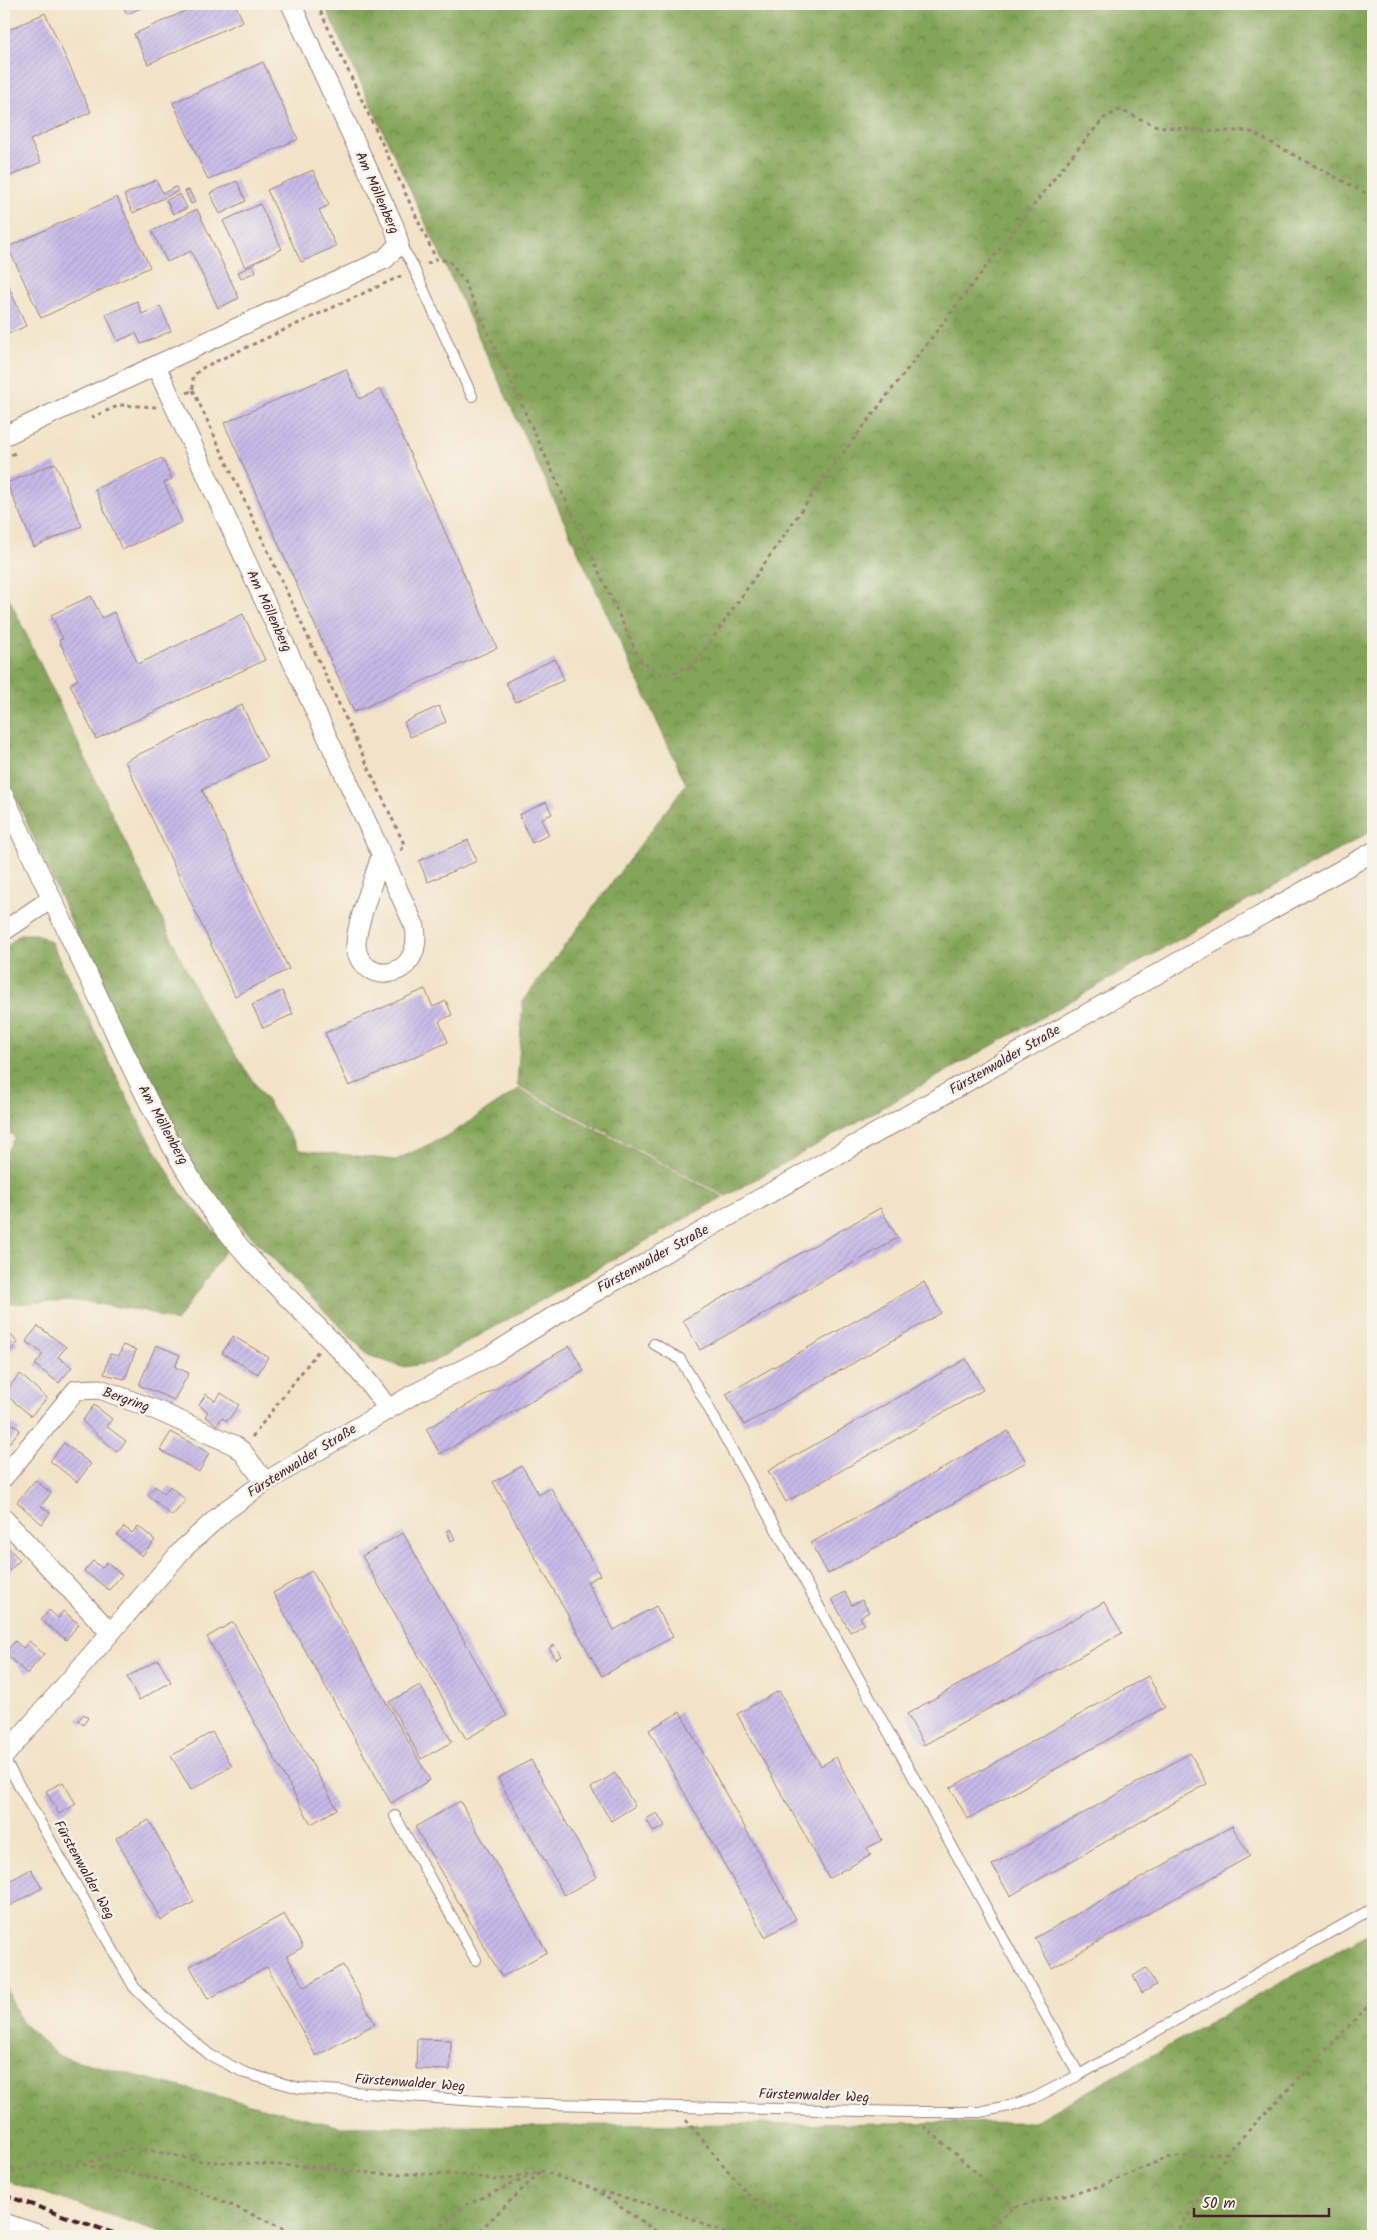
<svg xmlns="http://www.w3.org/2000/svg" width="1377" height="2240" viewBox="0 0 1377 2240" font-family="Kalam,sans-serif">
	<defs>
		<pattern id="forest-crowns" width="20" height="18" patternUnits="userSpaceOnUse" patternTransform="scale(1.25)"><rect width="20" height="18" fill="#84a458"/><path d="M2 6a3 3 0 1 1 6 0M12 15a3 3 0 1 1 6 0" fill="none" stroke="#6e8549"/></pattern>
		<pattern id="building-hatch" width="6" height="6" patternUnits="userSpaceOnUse" patternTransform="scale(1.25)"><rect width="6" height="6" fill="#c7b9e8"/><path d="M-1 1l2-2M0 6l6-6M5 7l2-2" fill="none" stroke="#ac9fc7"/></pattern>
	</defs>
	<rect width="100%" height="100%" fill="#f7f3e8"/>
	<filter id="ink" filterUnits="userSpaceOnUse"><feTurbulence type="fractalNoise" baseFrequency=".02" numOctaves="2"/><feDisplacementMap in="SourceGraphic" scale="10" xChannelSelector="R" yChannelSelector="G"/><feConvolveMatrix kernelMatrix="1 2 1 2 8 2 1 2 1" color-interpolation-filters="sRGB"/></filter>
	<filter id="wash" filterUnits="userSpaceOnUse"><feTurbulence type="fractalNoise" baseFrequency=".0096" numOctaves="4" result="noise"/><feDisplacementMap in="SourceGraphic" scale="20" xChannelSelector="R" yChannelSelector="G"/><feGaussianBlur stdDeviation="1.12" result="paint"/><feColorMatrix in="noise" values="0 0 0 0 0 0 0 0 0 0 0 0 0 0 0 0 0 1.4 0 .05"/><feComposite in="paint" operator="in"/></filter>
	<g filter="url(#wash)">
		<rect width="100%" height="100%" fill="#f2e3c8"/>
		<path fill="url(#forest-crowns)" stroke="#676242" d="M324 4H1373V830L726 1196 517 1085 523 1001 686 784Z
			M4 588 206 1011 300 1150 396 1160 449 1135 519 1089 723 1197 431 1363 402 1367 368 1355 244 1229 197 1177 156 1109 4 772Z
			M20 934H36L51 942 138 1120 180 1192 228 1247 176 1322 144 1311 78 1301 4 1304V1156L15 1137 4 1129V949Z
			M1373 1931V2236H173L4 2180V1982L20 2020 58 2056 341 2127 1033 2122Z"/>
		<g id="blocks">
			<path fill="url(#building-hatch)" d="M122 4H150L127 14Z
				M201 4H235L243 21 148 64 134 34Z
				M45 13 91 112 30 140 41 162 4 179V32Z
				M263 62 298 139 208 180 173 103Z
				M313 170 329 205 319 210 336 246 301 262 267 190Z
				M156 180 163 193 176 187 178 191 133 213 124 195Z
				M237 181 246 201 220 214 210 193Z
				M189 190 195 202 191 204 185 191Z
				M180 194 187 208 173 214 166 200Z
				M117 197 150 267 41 318 8 247Z
				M260 204 282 249 245 267 223 221Z
				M197 209 239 298 218 308 191 251 167 262 152 231Z
				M253 265 256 272 241 278 238 272Z
				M4 276 26 326 4 336Z
				M137 301 142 314 160 306 171 331 141 344 136 333 118 341 106 315Z
				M346 369 359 399 381 389 497 648 354 712 224 423Z
				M162 458 172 479 164 483 182 522 122 550 95 489Z
				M55 463 82 526 34 547 7 483Z
				M91 596 102 618 114 612 138 664 243 614 265 660 96 739 70 684 78 680 59 640 63 639 51 615Z
				M555 659 564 680 515 702 506 682Z
				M242 705 267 758 202 790 289 969 235 996 125 761Z
				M439 706 446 722 410 737 404 722Z
				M546 802 552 814 541 819 549 835 532 843 519 815Z
				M468 840 477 861 428 882 419 861Z
				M425 989 433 1007 446 1001 452 1015 439 1021 448 1042 349 1086 325 1033Z
				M282 991 293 1014 263 1028 252 1005Z
				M880 1208 898 1238 700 1350 683 1320Z
				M924 1282 941 1313 744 1425 726 1394Z
				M38 1326 66 1347 58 1357 72 1367 59 1383 35 1365 43 1354 26 1341Z
				M4 1328 18 1343 4 1357Z
				M233 1336 268 1357 258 1374 222 1353Z
				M123 1345 136 1350 125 1379 104 1374 110 1354 119 1356Z
				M156 1345 180 1355 175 1367 189 1373 174 1400 139 1385Z
				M570 1346 584 1371 440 1454 426 1429Z
				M966 1359 983 1390 786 1502 768 1471Z
				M20 1374 47 1398 31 1416 4 1393Z
				M221 1393 239 1405 227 1421 222 1418 217 1425 205 1416 208 1412 199 1405 206 1394 215 1401Z
				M94 1405 112 1419 106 1426 126 1441 117 1452 82 1421Z
				M4 1417 20 1430 6 1447 4 1444Z
				M1008 1431 1026 1462 828 1574 811 1543Z
				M171 1432 209 1453 199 1472 160 1450Z
				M64 1443 91 1464 77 1482 50 1461Z
				M522 1466 539 1495 551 1488 600 1575 587 1582 614 1630 656 1606 673 1637 602 1676 493 1482Z
				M35 1480 51 1493 41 1506 50 1513 42 1524 17 1502Z
				M155 1486 164 1494 170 1486 186 1500 172 1516 148 1495Z
				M138 1526 155 1540 142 1556 117 1535 124 1527 132 1533Z
				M450 1529 455 1539 451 1541 447 1531Z
				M403 1533 507 1716 466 1739 362 1556Z
				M4 1544 20 1560 5 1575 4 1573Z
				M93 1561 102 1568 107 1562 122 1575 109 1590 84 1571Z
				M312 1571 430 1780 391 1803 273 1593Z
				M845 1592 852 1605 862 1600 869 1612 860 1617 864 1624 850 1632 832 1599Z
				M1104 1602 1122 1633 924 1745 907 1714Z
				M49 1610 58 1618 63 1611 79 1624 66 1640 41 1620Z
				M233 1622 337 1809 311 1824 207 1637Z
				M15 1641 23 1648 29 1641 44 1654 27 1674 5 1653Z
				M554 1645 561 1656 556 1659 549 1648Z
				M158 1660 171 1682 139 1700 127 1677Z
				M1148 1676 1165 1707 968 1819 950 1788Z
				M420 1685 452 1742 421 1759 389 1702Z
				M779 1691 821 1766 836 1757 882 1840 867 1848 871 1855 829 1878 737 1714Z
				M680 1712 796 1919 765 1937 649 1730Z
				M84 1714 88 1718 83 1725 78 1720Z
				M212 1732 232 1766 191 1790 171 1756Z
				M1190 1753 1207 1784 1010 1896 992 1865Z
				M531 1760 597 1877 564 1895 498 1778Z
				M615 1773 635 1806 611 1821 591 1788Z
				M63 1782 76 1804 59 1814 46 1791Z
				M460 1801 547 1952 502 1977 415 1827Z
				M657 1813 665 1826 654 1832 646 1819Z
				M149 1820 194 1902 161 1920 116 1838Z
				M1232 1826 1250 1856 1052 1968 1035 1938Z
				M31 1869 42 1888 4 1909V1884Z
				M284 1914 303 1947 287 1956 304 1987 343 1965 375 2024 316 2056 267 1967 208 1999 190 1966Z
				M1146 1968 1156 1985 1142 1993 1133 1976Z
				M417 2039 451 2040 450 2070 416 2069Z"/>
		</g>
	</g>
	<g filter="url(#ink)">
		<use href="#blocks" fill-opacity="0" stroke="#9e817a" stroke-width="1"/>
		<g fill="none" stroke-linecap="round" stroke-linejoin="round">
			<defs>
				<path id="lane" d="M399 244 410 260 472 396
					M654 1344 680 1359 697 1387 1079 2075
					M4 1759 134 1987 160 2013 210 2055 245 2073 299 2088 505 2103 909 2112H979L1009 2106 1034 2098 1079 2075 1373 1908
					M395 1816 476 1960"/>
				<path id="street" d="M156 366 415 927C424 982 360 987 356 946 355 926 375 877 381 856
					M4 436 385 259 399 244 394 226 291 4
					M4 796C39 873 76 949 112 1026 145 1096 179 1168 226 1230 276 1294 343 1342 388 1409
					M4 931 51 899
					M4 1477 76 1390 100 1389 156 1410 234 1445 242 1451 265 1482
					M4 1519 110 1632
					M4 1756 183 1549 225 1511 265 1482 414 1394 493 1354 572 1305 1373 852
					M4 2223 43 2236"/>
			</defs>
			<use href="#lane" stroke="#9e817a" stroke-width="12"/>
			<use href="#street" stroke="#9e817a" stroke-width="21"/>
			<path stroke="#9e817a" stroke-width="3" stroke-dasharray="4 4" stroke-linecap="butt" d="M317 4 436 259
				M427 264 436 259 449 261 464 281 639 658C663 682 667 676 696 662L826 475 1066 163 1104 118 1120 110 1157 126 1203 131H1249L1373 197
				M193 390 404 844 400 854
				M187 393 193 390V376L204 367 403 275
				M91 418 120 405 157 407
				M4 458 15 453
				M252 1437 318 1351
				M686 2120 749 2196 818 2236
				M924 2126 1015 2207
				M83 2165 142 2175 194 2189 301 2236
				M4 2172 9 2173 43 2164 82 2165 135 2147 200 2161 317 2167 378 2174H457L499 2180 542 2171 597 2190 673 2211 732 2236
				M600 2193 663 2236
				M420 2236 431 2234 466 2205 532 2175
				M474 2236 541 2171
				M978 2236 1015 2207 1101 2186 1166 2158 1226 2153
				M1175 2236 1227 2153 1373 2001"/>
			<use href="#lane" stroke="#fff" stroke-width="10"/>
			<use href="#street" stroke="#fff" stroke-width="19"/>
			<path stroke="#4a1f2b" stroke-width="4" stroke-dasharray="8 4" stroke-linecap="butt" d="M4 2195 122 2236"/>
		</g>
	</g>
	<g text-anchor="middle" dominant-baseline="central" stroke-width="5" stroke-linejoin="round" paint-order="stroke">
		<g font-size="14" fill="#4a1f2b" stroke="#f7f3e8">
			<text transform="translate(377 193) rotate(66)">Am Möllenberg</text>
			<text transform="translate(269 611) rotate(65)">Am Möllenberg</text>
			<text transform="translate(1005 1060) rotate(-30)">Fürstenwalder Straße</text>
			<text transform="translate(163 1125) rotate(61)">Am Möllenberg</text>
			<text transform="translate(653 1259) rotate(-29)">Fürstenwalder Straße</text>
			<text transform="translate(126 1400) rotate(19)">Bergring</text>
			<text transform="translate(302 1461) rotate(-32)">Fürstenwalder Straße</text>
			<text transform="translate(84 1870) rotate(61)">Fürstenwalder Weg</text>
			<text transform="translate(410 2083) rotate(4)">Fürstenwalder Weg</text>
			<text transform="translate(814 2096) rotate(2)">Fürstenwalder Weg</text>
		</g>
	</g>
	<rect width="1377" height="2240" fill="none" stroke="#f7f3e8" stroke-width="20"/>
	<path d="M1194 2208v8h135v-8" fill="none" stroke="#4a1f2b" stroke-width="2.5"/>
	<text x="1202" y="2208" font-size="15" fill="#4a1f2b" stroke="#f7f3e8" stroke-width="4" paint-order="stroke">50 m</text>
</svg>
